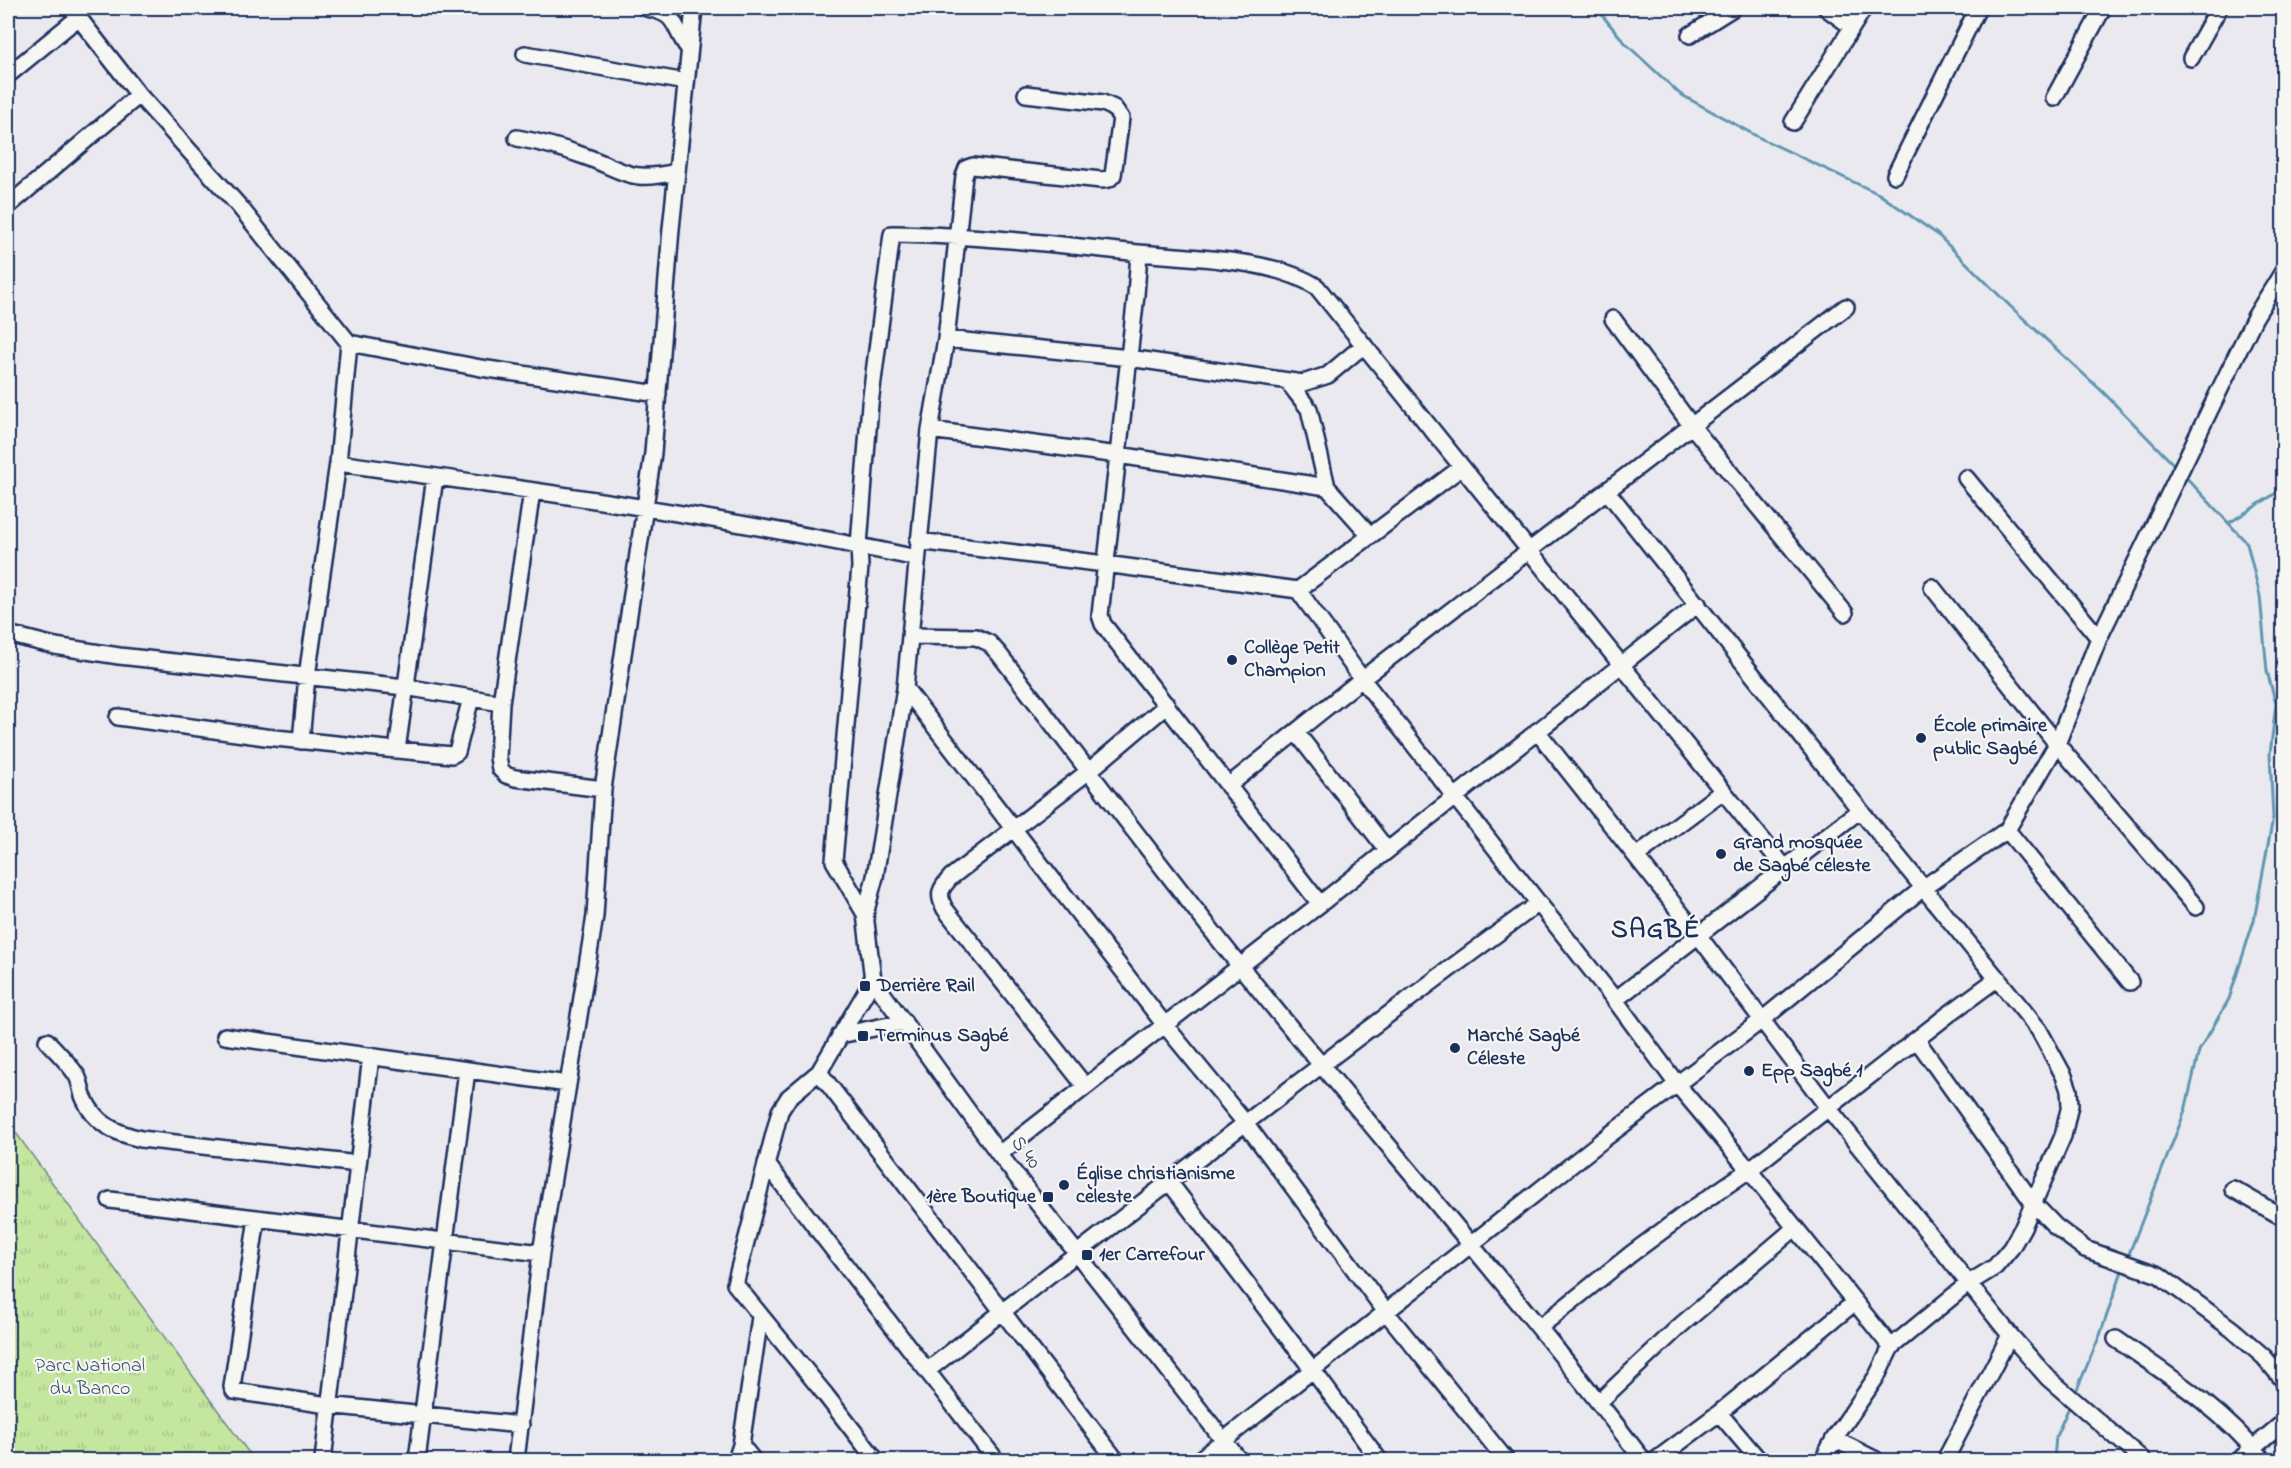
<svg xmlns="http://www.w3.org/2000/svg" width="2291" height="1468" viewBox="0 0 2291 1468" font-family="'Indie Flower',sans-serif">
	<defs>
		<pattern id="park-tufts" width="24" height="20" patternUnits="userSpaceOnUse" patternTransform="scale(1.5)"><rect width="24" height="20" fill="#c4e69f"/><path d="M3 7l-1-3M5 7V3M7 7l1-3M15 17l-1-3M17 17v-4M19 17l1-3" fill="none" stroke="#a8c68b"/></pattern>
	</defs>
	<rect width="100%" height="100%" fill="#ebe9f0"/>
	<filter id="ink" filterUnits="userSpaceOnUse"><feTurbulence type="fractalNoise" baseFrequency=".0167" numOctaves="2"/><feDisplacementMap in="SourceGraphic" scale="12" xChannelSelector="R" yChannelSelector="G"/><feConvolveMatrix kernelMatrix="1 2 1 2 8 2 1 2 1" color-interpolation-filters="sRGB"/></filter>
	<g filter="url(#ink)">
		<path fill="url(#park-tufts)" stroke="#708a7e" stroke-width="1.5" d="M8 1122 246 1449 255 1460H8Z"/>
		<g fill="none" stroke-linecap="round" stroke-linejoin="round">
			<path stroke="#5e96b0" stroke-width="3" d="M1596 8 1626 44 1680 94 1760 138 1879 194 1937 234 2010 306 2104 393 2177 468
				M2229 523 2284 488
				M2127 1259 2185 1111 2199 1051 2229 999 2254 920 2273 818 2270 754 2276 704 2267 671 2260 596 2247 543 2184 475
				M2075 1394 2100 1335 2123 1268
				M2054 1460 2056 1436 2070 1405"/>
			<defs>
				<path id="minor" d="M71 8 139 95 239 206 349 343 338 463 307 676 301 741
					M646 8C680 14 671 26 689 49
					M1826 8 1852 27
					M1690 35 1733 8
					M525 54 686 82
					M2191 58 2219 8
					M8 75 79 17
					M2054 98 2103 8
					M1793 122 1864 8
					M517 138C540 142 562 148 584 156 626 171 628 183 676 172
					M1895 175 1978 8
					M8 206 139 95
					M1139 253 1136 295 1100 615 1103 624 1320 904
					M1613 319 1691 425 1845 613
					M946 339 1129 358 1303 383 1328 375 1364 345
					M349 343 481 368 658 394
					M1288 382 1309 409 1327 487 1370 535
					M930 430 1118 455 1327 487
					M338 463C531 490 725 517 917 558
					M1966 478 2099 638
					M532 491 501 703 498 757 500 769 506 775 515 778 603 789
					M1607 491 1860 810 2039 1030 2064 1076 2069 1090 2070 1105 2063 1136 2023 1227 2011 1248 1995 1267 1969 1283 1891 1347 1877 1376 1834 1439 1823 1460
					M918 541 1105 564 1298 590 1462 467
					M1932 587 2057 744 2196 907
					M1298 590 1362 679 1615 1000 1676 1083 1749 1170 1891 1347
					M8 634 55 646 119 656 405 687 501 703
					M910 636 976 637 989 643 999 654C1079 758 1158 864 1240 966 1374 1132 1515 1291 1643 1460
					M905 688 1164 1024 1246 1124 1386 1312 1506 1460
					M118 717 265 737 397 750 435 477
					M1537 731 1698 935 1829 1109 2010 1335 2048 1378 2143 1460
					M1296 732 1387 850
					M397 750 452 755 457 752 471 698
					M1228 786 1362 679 1846 307
					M2007 830 2130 982
					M1636 856 1723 791
					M865 914 875 877 905 688 930 430 946 339 964 176 967 168 973 166 1101 180 1109 179 1113 175 1121 118 1114 108 1103 103 1026 94
					M873 980 999 1154 1239 1460
					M1615 1000 1860 810
					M840 1035 904 1022
					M225 1036 568 1084
					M1917 1040 2033 1203 2055 1226 2085 1249 2159 1275 2233 1330 2264 1357 2284 1381
					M47 1041C57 1052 69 1063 77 1076 81 1083 81 1092 84 1098 95 1124 115 1133 141 1139L358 1164
					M819 1072 1116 1460
					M1085 1086 945 909C937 894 940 889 951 877L1089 771 1167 705
					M999 1154 1320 904 1698 604
					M766 1163 996 1460
					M1170 1183 1312 1369 1379 1460
					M2233 1189 2284 1218
					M110 1200 541 1253
					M257 1218 232 1387 234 1391 328 1405 521 1425
					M1540 1327 1631 1254 1685 1214 1749 1170 1949 1014 1998 978
					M2116 1339C2168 1375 2223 1410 2263 1460
					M928 1370C1129 1212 1332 1054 1539 903
					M1599 1402 1681 1325 1795 1228
					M1719 1413 1759 1460
					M1834 1439 1876 1460
					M741 1445 753 1460
					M323 1460 371 1056
					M417 1460 467 1070
					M516 1460 541 1253 595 916 603 789 653 453 671 229 694 8
					M736 1460 741 1445 760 1317
					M876 1460 824 1393 735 1284 780 1111 789 1097 819 1072 873 980 865 914 834 861 860 567 859 545 870 404 892 234C974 235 1056 244 1139 253 1191 258 1272 258 1317 287L1785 868
					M1199 1460 1604 1139 1762 1020 1923 888 2007 830 2057 744 2099 638 2255 317 2284 270
					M1656 1460 1719 1413 1854 1303
					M1945 1460 2010 1335
					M2239 1460 2284 1422"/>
			</defs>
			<use href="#minor" stroke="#1b2f5e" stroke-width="20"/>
			<use href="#minor" stroke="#f6f6f2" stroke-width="15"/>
		</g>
	</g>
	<g fill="#1b2f5e" stroke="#f6f6f2" stroke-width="2">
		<circle cx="1232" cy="660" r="6"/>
		<circle cx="1921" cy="738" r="6"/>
		<circle cx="1721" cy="854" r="6"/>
		<rect x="859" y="980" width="12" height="12" rx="3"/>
		<rect x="857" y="1030" width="12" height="12" rx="3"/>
		<circle cx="1455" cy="1048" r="6"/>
		<circle cx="1749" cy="1071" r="6"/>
		<circle cx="1064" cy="1185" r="6"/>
		<rect x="1042" y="1191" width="12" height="12" rx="3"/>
		<rect x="1081" y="1249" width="12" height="12" rx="3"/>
	</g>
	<g text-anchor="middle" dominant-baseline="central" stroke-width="4.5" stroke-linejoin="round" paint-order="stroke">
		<g font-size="20" font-weight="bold" fill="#1b2f5e" stroke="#f6f6f2" text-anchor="start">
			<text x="1244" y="648">Collège Petit<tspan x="1244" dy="23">Champion</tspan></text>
			<text x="1933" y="726">École primaire<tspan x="1933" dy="23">public Sagbé</tspan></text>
			<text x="1733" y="843">Grand mosquée<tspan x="1733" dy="23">de Sagbé céleste</tspan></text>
			<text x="877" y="986">Derrière Rail</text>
			<text x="875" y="1036">Terminus Sagbé</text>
			<text x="1467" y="1036">Marché Sagbé<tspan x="1467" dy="23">Céleste</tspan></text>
			<text x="1761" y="1071">Epp Sagbé 1</text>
			<text x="1076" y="1174">Église christianisme<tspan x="1076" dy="23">celeste</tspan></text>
			<text x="1036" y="1197" text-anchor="end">1ère Boutique</text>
			<text x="1099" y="1255">1er Carrefour</text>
		</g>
		<g font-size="20" fill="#1b2f5e" stroke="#f6f6f2">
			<text transform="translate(1025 1153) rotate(53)">S 40</text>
		</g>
		<g font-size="20" fill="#3d546b" stroke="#f6f6f2">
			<text x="90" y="1366">Parc National<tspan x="90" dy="23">du Banco</tspan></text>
		</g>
		<g font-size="26" font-weight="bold" letter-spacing="1.5" fill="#1b2f5e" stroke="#f6f6f2">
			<text x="1656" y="931">SAGBÉ</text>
		</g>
	</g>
	<rect width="2291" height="1468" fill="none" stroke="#f6f6f2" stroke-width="30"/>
	<rect x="15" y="15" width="2261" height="1438" fill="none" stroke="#1b2f5e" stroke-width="2" filter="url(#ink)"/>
</svg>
